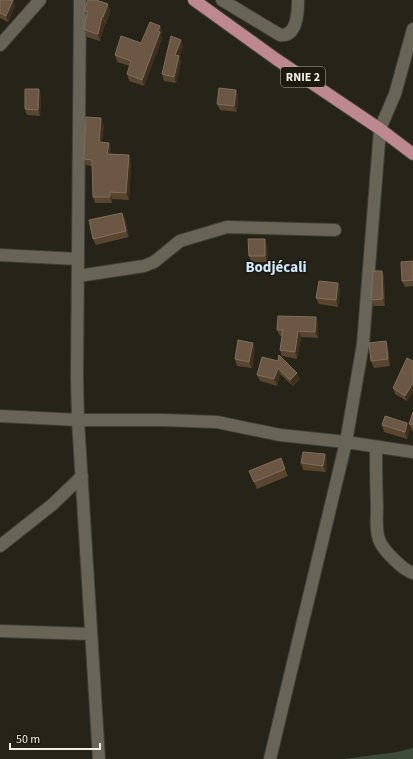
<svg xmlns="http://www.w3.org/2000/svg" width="413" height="759" viewBox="0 0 413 759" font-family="'Source Sans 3',sans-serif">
	<rect width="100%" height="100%" fill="#262418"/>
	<path fill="#3e4a3a" d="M413 748V759H344L397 752Z"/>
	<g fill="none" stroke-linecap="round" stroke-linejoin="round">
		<defs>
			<path id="street" d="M80 0 77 379 78 420 99 759
				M222 0 280 35C297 37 298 13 298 0
				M0 45 40 0
				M0 255 78 259
				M78 276 144 266 154 262 180 241 227 227 335 230
				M0 416 78 420H163L217 422 280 435 346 442 413 452
				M376 447C376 466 376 486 377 506 377 517 375 531 380 542 385 552 403 570 413 573
				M0 546 53 504 82 476
				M0 631 91 634
				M270 759 346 442 363 344 380 129 395 94 413 29"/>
			<path id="primary" d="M194 0 276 59 380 129 413 154"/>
		</defs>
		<use href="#street" stroke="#413f36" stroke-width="14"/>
		<use href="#primary" stroke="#413f36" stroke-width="14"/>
		<use href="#street" stroke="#686558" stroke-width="12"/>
		<use href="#primary" stroke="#bd8890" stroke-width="12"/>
	</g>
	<path fill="#5a4530" d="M0 0H13L15 6 8 22 0 18Z
		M85 11H110L106 24 105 23 100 41 87 37 85 30 87 16Z
		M160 26 162 32 161 35 162 38 144 86 129 81 127 74 130 66 117 62 115 55 141 43Z
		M183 46 179 57 181 62 176 83 164 81 162 74Z
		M236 90 238 96 237 112 220 110 217 104Z
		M41 96 40 116 27 115 25 109Z
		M104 125 102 142 109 143 111 150V154L131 161 129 200 112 199V203H95L93 197 92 166 86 165 84 159Z
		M122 213 125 219 129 237 96 245 93 239Z
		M267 245 268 262H251L249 256Z
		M413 261V286L405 287 402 281Z
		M382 271 384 277 385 306H374L371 300Z
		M338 283 340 290 338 307 319 304 316 298Z
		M316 317 318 324V338L301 337 297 359 282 356 280 350 282 336H280L277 330Z
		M386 341 388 348 390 366 374 368 371 361Z
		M253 343 255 349 252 368 237 366 235 359Z
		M262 357 300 379 293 386 280 374 277 386 260 381 257 375Z
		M407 358V401L395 394 393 388Z
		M413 412V431H412L409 424Z
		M407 423 410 429 407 439 384 432 382 425Z
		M325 454 327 461 326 472 303 470 301 463Z
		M285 469 288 476 257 489 249 471Z"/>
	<path fill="#3f301e" d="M13 0 15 6 8 22 6 16Z
		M108 4 110 11 106 24 103 17Z
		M102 17 105 23 100 41 98 34Z
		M160 26 162 32 161 35 162 38 144 86 142 80Z
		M181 40 183 46 179 57 181 62 176 83 174 77 175 55Z
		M39 89 41 96 40 116 38 110Z
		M236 90 238 96 237 112 234 106Z
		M101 118 104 125 101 148 99 142Z
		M109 143 111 150 110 160 107 154Z
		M129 155 131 161 129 200 126 193Z
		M110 192 112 199V203L110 197Z
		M122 213 125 219 129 237 126 231Z
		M265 239 267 245 268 262 265 256Z
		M382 271 384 277 385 306 383 299Z
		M338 283 340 290 338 307 336 300Z
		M316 317 318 324V338L315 332Z
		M298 331 301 337 297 359 295 352Z
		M386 341 388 348 390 366 388 359Z
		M253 343 255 349 252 368 249 362Z
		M278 368 280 374 277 386 274 379Z
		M297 373 300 379 293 386 290 380Z
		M413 383V392L407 401 405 396Z
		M407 423 410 429 407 439 405 432Z
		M325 454 327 461 326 472 323 466Z"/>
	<path fill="#6b5743" stroke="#806f5d" d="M0 0H13L6 16 0 13Z
		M88 0H96L108 4 103 17H102L98 34 85 30V21L88 12 85 11V8Z
		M150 22 160 26 158 31 160 32 142 80 127 74 131 61 115 55 121 36 141 43Z
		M171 36 181 40 175 55 179 56 174 77 162 74Z
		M219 88 236 90 234 106 217 104Z
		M25 89H39L38 110 25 109Z
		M86 117 101 118 99 142 109 143 107 154 129 155 126 193 110 192V197H93L92 160 84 159Z
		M122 213 126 231 93 239 89 220Z
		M248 239H265V256H249Z
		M413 261V280L402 281 401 262Z
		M373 271H382L383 299 371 300Z
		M319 281 338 283 336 300 316 298Z
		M278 316 316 317 315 332 298 331 295 352 280 350 283 330H277Z
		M238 340 253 343 249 362 235 359Z
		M386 341 388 359 371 361 369 343Z
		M279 355 297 373 290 380 278 368 274 379 257 375 262 357 278 361Z
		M407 358 413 361V383L405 396 393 388Z
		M413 412V425L409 424Z
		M385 416 407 423 405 432 382 425Z
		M303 452 325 454 323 466 301 463Z
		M281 458 285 469 254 482 249 471Z"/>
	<g text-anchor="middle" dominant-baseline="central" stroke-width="3.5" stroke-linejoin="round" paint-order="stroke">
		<rect fill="#1d1a0f" stroke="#b1afa6" stroke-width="1" x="281" y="67" width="44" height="20" rx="3"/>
		<g font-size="12" font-weight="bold" fill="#f1efe7">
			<text x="303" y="77">RNIE 2</text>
		</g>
		<g font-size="15" font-weight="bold" fill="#cfe7fd" stroke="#1d1a0f">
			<text x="276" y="267">Bodjécali</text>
		</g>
	</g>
	<path d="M10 743v6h90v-6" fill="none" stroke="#f1efe7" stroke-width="2"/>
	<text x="16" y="743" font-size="12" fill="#f1efe7" stroke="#1d1a0f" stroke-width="3" paint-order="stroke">50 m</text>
</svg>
